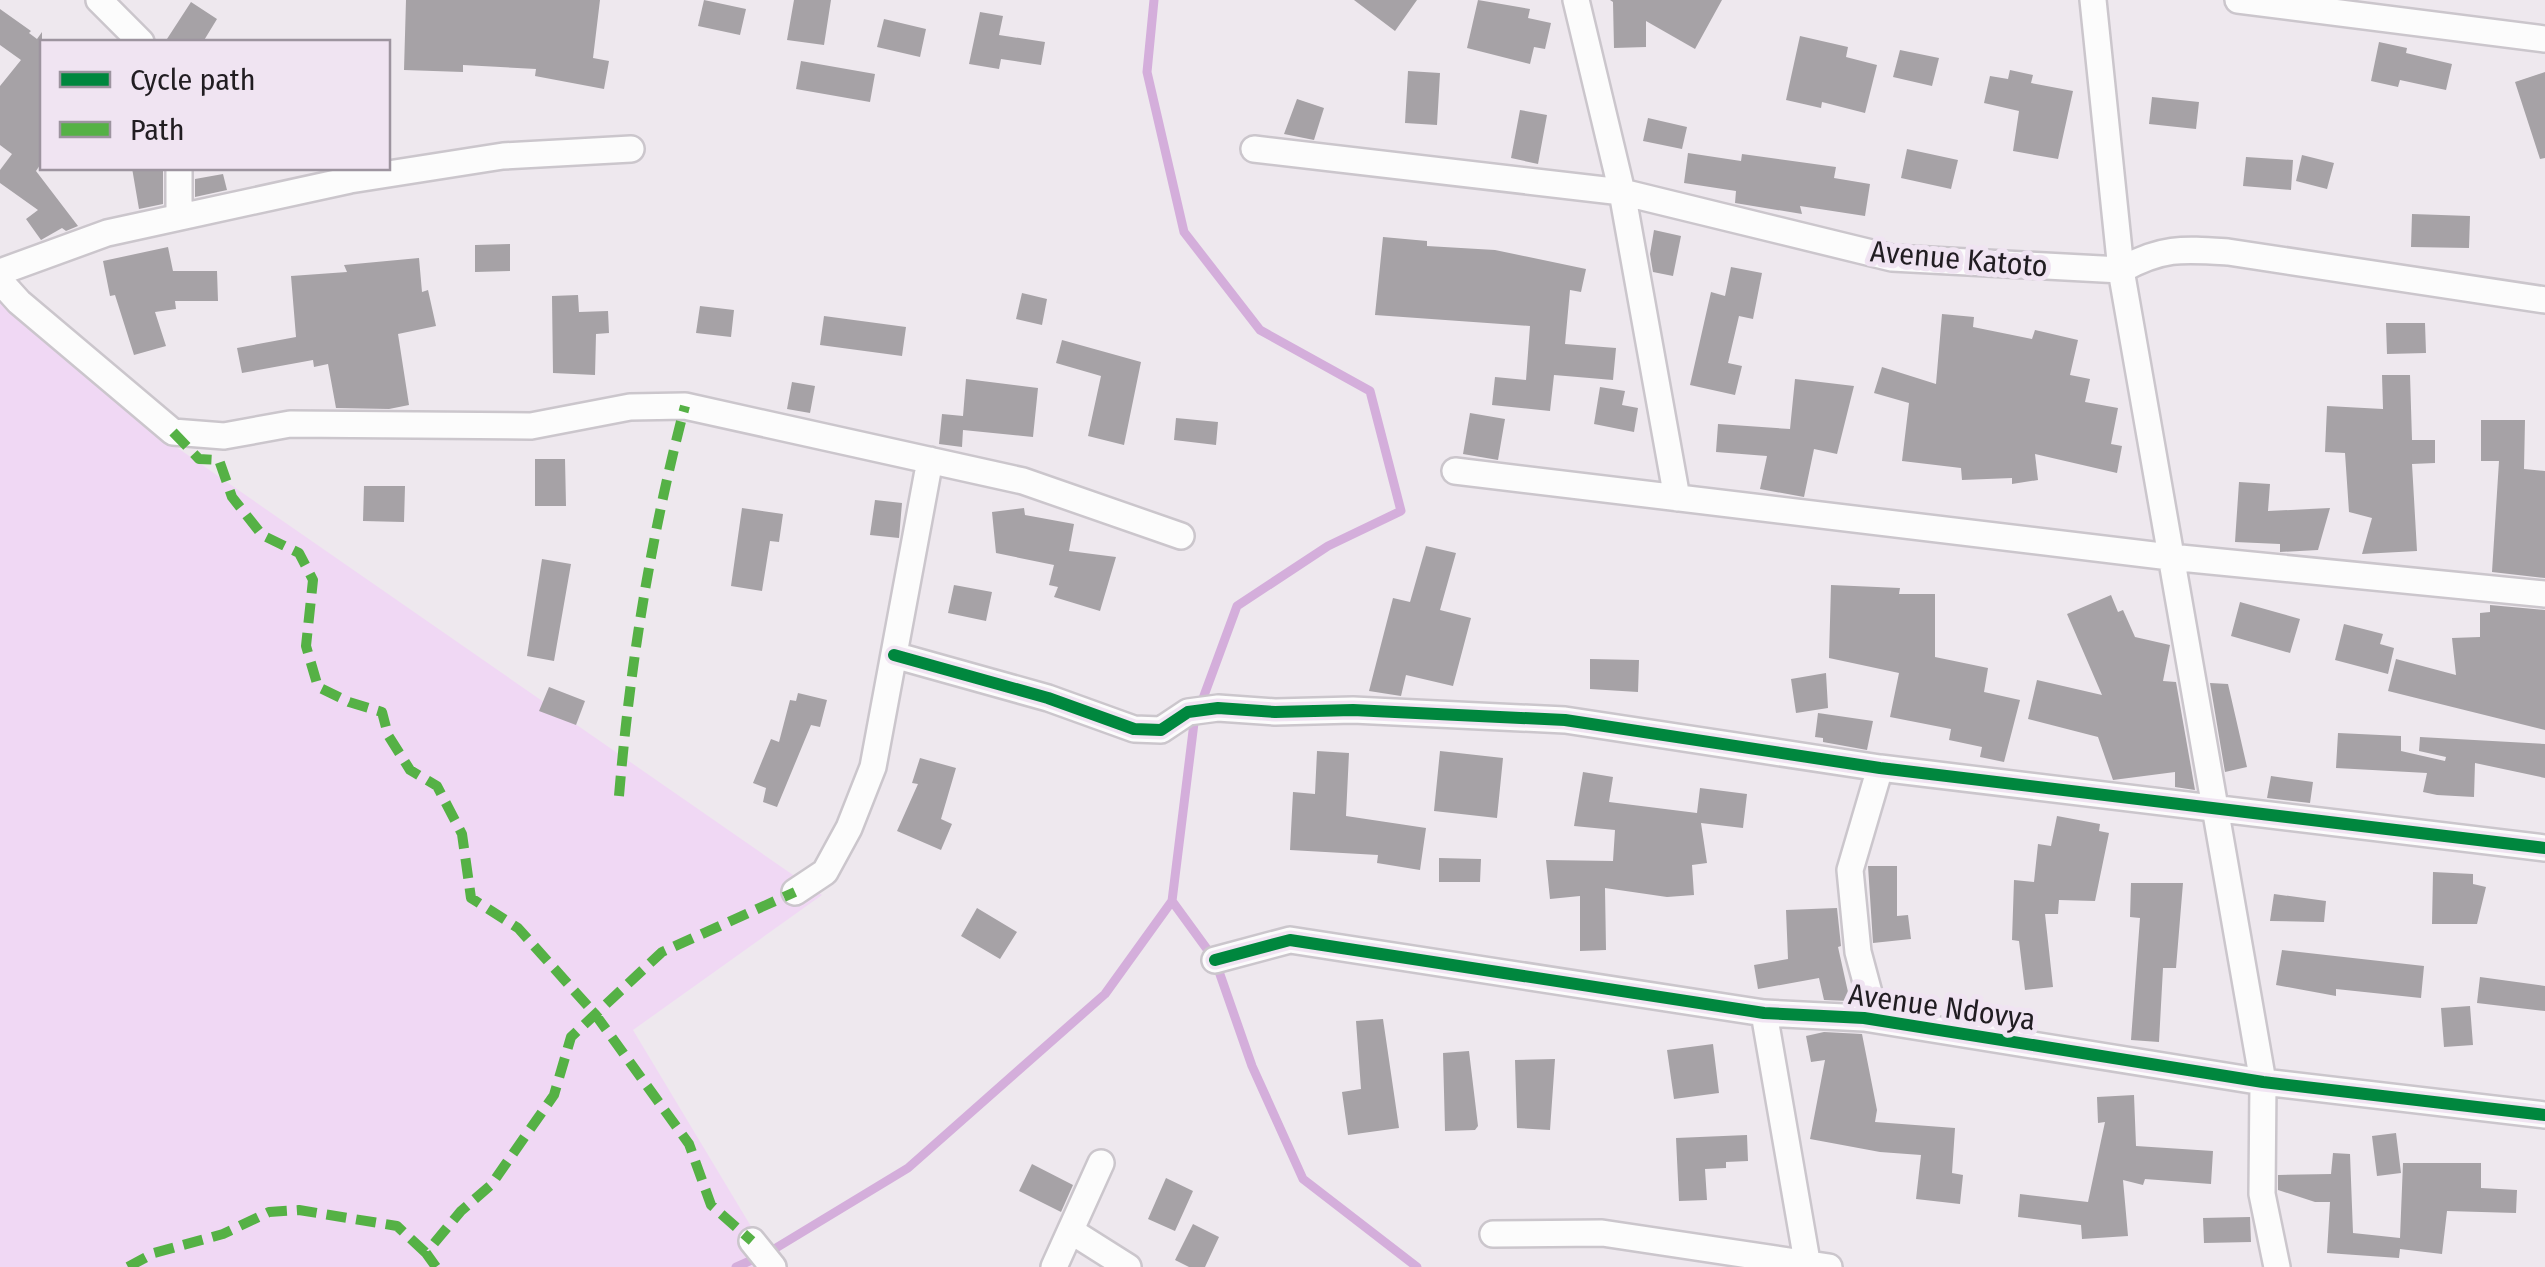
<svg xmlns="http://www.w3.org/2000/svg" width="2545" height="1267" viewBox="0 0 2545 1267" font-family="'Fira Sans Condensed',sans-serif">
	<rect width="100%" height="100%" fill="#eee8ee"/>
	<path fill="#f0d8f4" d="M0 272 156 433 822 895 633 1030 767 1253 754 1267H0Z"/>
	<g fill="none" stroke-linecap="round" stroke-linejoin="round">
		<path stroke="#d4aedb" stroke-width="9" d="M1154 0 1147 72 1184 232 1260 330 1370 391 1401 511 1328 546 1237 606 1202 701
			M1172 901 1215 960 1252 1066 1303 1179 1417 1267
			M771 1251 908 1168 1105 994 1172 901 1194 723
			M736 1267 754 1259"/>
	</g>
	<path fill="#a6a2a6" d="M406 0H600L593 58 609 61 604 89 535 76 536 69 463 65V72L404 70Z
		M704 0 746 9 740 35 698 26Z
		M794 0H831L824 45 787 40Z
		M1354 0H1417L1395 31Z
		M1478 0 1530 9 1528 18 1551 23 1545 49 1534 47 1530 64 1467 48Z
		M1610 0H1722L1695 49 1646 21V47L1614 48 1613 2Z
		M191 2 217 19 203 42H165Z
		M0 9 31 31 29 33 37 39 42 32V162L36 171 78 226 66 231 62 228 41 240 26 219 38 210 0 183V170L12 154 0 145V86L21 60 0 45Z
		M980 12 1003 16 999 35 1045 42 1041 65 1001 59 999 69 969 64Z
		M884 19 926 29 920 57 877 47Z
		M1800 36 1848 47 1846 57 1877 65 1865 113 1822 102 1821 108 1786 100Z
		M2379 42 2407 48 2406 53 2452 64 2446 90 2400 80 2398 87 2371 81Z
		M1900 50 1939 58 1932 86 1893 77Z
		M801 61 875 74 870 102 796 89Z
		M2010 70 2033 75 2031 83 2073 91 2058 159 2013 151 2019 111 1984 103 1990 76 2008 79Z
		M1408 71 1440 73 1437 125 1405 123Z
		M2545 72V158L2540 159 2515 82Z
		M2152 97 2199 102 2196 129 2149 124Z
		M1297 99 1324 108 1314 140 1284 134Z
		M1520 110 1547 115 1538 164 1511 158Z
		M1648 118 1687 127 1682 149 1643 141Z
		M1907 149 1958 160 1951 189 1901 178Z
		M1688 153 1741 161 1742 154 1836 167 1834 178 1870 184 1865 216 1800 206 1802 214 1735 203 1736 191 1684 183Z
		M2302 155 2334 163 2327 189 2296 181Z
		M2246 157 2293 160 2291 190 2243 186Z
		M132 168H163V204L139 209Z
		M223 174 227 190 195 197V179Z
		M2412 214 2470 216 2469 248 2411 247Z
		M1654 230 1681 236 1673 276 1653 272 1650 254Z
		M1383 237 1427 241V246L1495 250 1586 269 1581 292 1570 290 1565 344 1616 348 1613 380 1554 375 1550 411 1492 405 1495 377 1526 380 1530 326 1375 315Z
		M510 244V271L475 272V245Z
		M168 247 173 271H217L218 301H175L176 309 155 312 166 346 134 355 115 295 110 296 103 261Z
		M419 258 422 292 428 290 436 326 398 334 409 405 389 409 336 408 328 364 314 367 313 360 242 373 237 348 296 337 291 276 347 272 344 265Z
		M1731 267 1762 273 1753 319 1739 316 1728 363 1742 366 1735 395 1690 385 1711 292 1725 296Z
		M1022 293 1047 299 1042 325 1016 319Z
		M578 295 579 312 608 311 609 333 596 334 595 375 553 373 552 296Z
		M700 306 734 310 731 337 696 333Z
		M1942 314 1974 317 1973 327 2032 339 2035 330 2078 340 2070 375 2090 379 2085 402 2118 408 2111 444 2122 446 2117 473 2035 454 2038 480 2012 484V478L1962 480 1961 468 1902 461 1909 403 1874 393 1882 367 1936 384Z
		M824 316 906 327 902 356 820 345Z
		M2386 323H2425L2426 353 2387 354Z
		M1062 340 1141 362 1124 445 1088 436 1101 376 1056 363Z
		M2382 375H2410L2412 440H2435V463L2412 464 2417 551 2362 554 2372 518 2349 512 2345 453 2325 452 2327 406 2383 409Z
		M966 379 1038 388 1033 437 963 430 962 447 939 444 942 414 963 416Z
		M1795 379 1854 386 1837 454 1814 449 1804 497 1760 489 1767 456 1716 452 1718 424 1790 429Z
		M792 382 815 386 810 413 787 409Z
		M1600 387 1625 391 1622 405 1638 408 1634 432 1594 424Z
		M1470 413 1505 419 1498 460 1463 454Z
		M1176 418 1218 422 1216 445 1174 440Z
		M2481 420H2525L2524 469 2545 471V578L2492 572 2499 461H2481Z
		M535 459H565L566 506H535Z
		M2239 482 2270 484 2268 511 2330 508 2318 550 2280 552V544L2235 542Z
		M364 486H405L404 522 363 521Z
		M875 500 902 503 899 538 870 535Z
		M742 508 783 514 779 542 770 541 762 591 731 586Z
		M1024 508 1025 515 1074 524 1069 551 1116 557 1100 611 1054 597 1058 587 1049 585 1054 565 996 553 992 512Z
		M1426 546 1456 553 1440 610 1471 618 1453 686 1406 675 1401 696 1369 691 1393 598 1410 602Z
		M542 559 571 564 554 661 527 656Z
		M954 585 992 592 986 621 948 613Z
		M1831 585 1900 588 1899 594H1935V657L1988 668 1984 692 2020 700 2004 762 1980 757 1982 747 1949 740 1951 729 1890 717 1899 673 1829 658Z
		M2111 595 2118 612 2123 610 2135 637 2170 645 2163 681 2176 682 2195 790 2175 787V772L2113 780 2098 737 2028 719 2037 680 2102 695 2067 614Z
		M2240 602 2300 619 2290 653 2231 636Z
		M2490 605 2545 610V730L2388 691 2396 659 2456 675 2452 638 2480 637V613L2490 612Z
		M2344 624 2383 634 2380 644 2394 648 2388 674 2335 660Z
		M1590 659 1639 660 1638 692 1590 689Z
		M1826 673 1828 708 1796 713 1791 679Z
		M2210 683 2228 684 2247 767 2225 772Z
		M549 687 585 701 576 725 539 711Z
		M798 693 827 700 820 727 811 725 777 807 763 802 766 788 753 783 771 739 779 742 790 700 796 701Z
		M1818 713 1873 721 1867 750 1823 742V738L1815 737Z
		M2338 733 2401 736V751L2445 761 2446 757 2419 751 2420 737 2545 744V778L2475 763 2474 797 2437 795 2423 792 2427 773 2336 768Z
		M1317 751 1349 753 1346 816 1426 828 1420 870 1377 863 1378 855 1290 850 1293 792 1315 794Z
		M1440 751 1503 758 1497 818 1434 811Z
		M920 758 956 768 941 819 952 824 941 850 897 831 918 784 912 783Z
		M1583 772 1613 777 1609 802 1697 813 1700 788 1747 794 1743 828 1701 823 1707 863 1692 865 1694 895 1667 897 1605 888 1606 950 1580 951V896L1550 899 1546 860 1613 861 1615 830 1574 826Z
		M2271 776 2313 782 2310 803 2267 798Z
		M2057 816 2100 824 2099 831 2109 833 2095 901 2059 900 2058 914H2045L2053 987 2025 990 2019 941 2012 940 2014 880 2034 882 2038 844 2051 846Z
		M1439 858 1481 859 1480 882H1439Z
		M1868 866H1897V916L1908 915 1911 939 1873 943Z
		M2433 872 2473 874V884L2486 887 2477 924H2432Z
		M2131 883H2183L2176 968H2163L2159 1042 2131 1040 2140 918 2130 917Z
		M2274 894 2326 901 2324 922 2270 921Z
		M977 908 1017 932 1000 959 961 936Z
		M1837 908 1841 946 1838 947 1850 1001 1824 1000 1819 978 1758 989 1754 965 1788 959 1786 910Z
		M2282 950 2424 966 2421 998 2336 989V996L2276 985Z
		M2480 977 2545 986V1011L2477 1003Z
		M2470 1006 2473 1045 2444 1047 2441 1008Z
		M1383 1019 1399 1128 1348 1135 1342 1092 1361 1089 1356 1021Z
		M1824 1032 1862 1034 1877 1110 1875 1122 1955 1128 1952 1173 1963 1175 1960 1204 1916 1199 1921 1155 1880 1152 1810 1139 1825 1060 1811 1062 1806 1036Z
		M1713 1044 1719 1093 1674 1099 1667 1050Z
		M1469 1051 1478 1126 1475 1130 1445 1131 1443 1053Z
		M1555 1059 1550 1130 1517 1128 1515 1060Z
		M2134 1095 2136 1146 2213 1151 2211 1184 2145 1179 2143 1185 2123 1180 2128 1236 2082 1239 2081 1225 2018 1217 2020 1194 2088 1202 2105 1122 2098 1123 2097 1097Z
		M2396 1133 2401 1173 2377 1176 2372 1136Z
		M1747 1135 1748 1161 1726 1162V1168L1705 1169 1707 1200 1679 1201 1676 1138Z
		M2333 1153 2350 1154 2353 1233 2400 1238 2403 1163H2481V1188L2517 1190 2516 1213 2447 1211 2442 1254 2400 1249 2399 1258 2327 1253 2330 1202H2315L2278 1190V1175L2331 1174Z
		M1032 1164 1073 1185 1061 1212 1019 1191Z
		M1166 1178 1193 1191 1175 1231 1148 1219Z
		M2250 1217 2251 1242 2204 1243 2203 1218Z
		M1193 1224 1219 1237 1205 1267H1189L1175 1260Z"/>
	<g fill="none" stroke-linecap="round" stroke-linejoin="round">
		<defs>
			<path id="minor" d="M99 0 141 42
				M1576 0 1622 192 1677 498
				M2093 0 2121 270 2263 1082 2262 1194 2277 1267
				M2238 0 2545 39
				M1254 149 1622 192 1892 258 2121 270C2162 247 2183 249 2228 252L2545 300
				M179 168V217
				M0 272 107 233 350 180 503 156 631 149
				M0 281 19 302 173 432 224 436 290 424 531 426 630 407 685 406 1023 481 1181 536
				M1455 471 2170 557 2545 594
				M894 655 1048 698 1134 729 1161 730 1188 712 1218 708 1275 712 1353 710 1565 720 1880 768 2545 848
				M795 892 825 872 849 828 873 767 930 460
				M1215 960 1290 940 1764 1013 1864 1018 2263 1082 2545 1115
				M1764 1013 1808 1267
				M1864 1018 1869 993 1858 952 1850 870 1880 768
				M1071 1231 1128 1267
				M1493 1234 1602 1233 1829 1267
				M752 1241 773 1267
				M1054 1267 1101 1163"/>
		</defs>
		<use href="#minor" stroke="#cbc6cc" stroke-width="30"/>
		<use href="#minor" stroke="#fcfcfc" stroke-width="25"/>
		<path stroke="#55b145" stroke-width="10" stroke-dasharray="20 10" stroke-linecap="butt" d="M173 432 199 459 219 460 232 497 262 535 299 553 313 580 306 646 318 687 349 702 382 712 388 735 410 770 437 786 462 834 471 898 518 928 595 1014 689 1144 711 1205 752 1241
			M619 796C630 664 651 535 685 406
			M128 1267 154 1253 223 1234 269 1212 299 1210 397 1226 426 1253
			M436 1267 426 1253 461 1211 491 1185 554 1095 571 1037 662 952 795 892"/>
		<defs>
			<path id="cycleway" d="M894 655 1048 698 1134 729 1161 730 1188 712 1218 708 1275 712 1353 710 1565 720 1880 768 2545 848
				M1215 960 1290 940 1764 1013 1864 1018 2263 1082 2545 1115"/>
		</defs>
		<use href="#cycleway" stroke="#f0e4f2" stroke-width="19"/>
		<use href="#cycleway" stroke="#00873e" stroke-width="12"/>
	</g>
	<g text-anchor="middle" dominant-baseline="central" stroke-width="10" stroke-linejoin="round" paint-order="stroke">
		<g font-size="30" fill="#211d22" stroke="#f0e4f2">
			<text transform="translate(1959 259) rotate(5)">Avenue Katoto</text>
			<text transform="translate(1942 1007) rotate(8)">Avenue Ndovya</text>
		</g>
	</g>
	<rect x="40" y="40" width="350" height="130" fill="#f0e4f2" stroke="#9d949f" stroke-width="2.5"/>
	<rect x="60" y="72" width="50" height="15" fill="#00873e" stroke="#9d949f" stroke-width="2.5"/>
	<text x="130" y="90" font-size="30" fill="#211d22">Cycle path</text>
	<rect x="60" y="122" width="50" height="15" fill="#55b145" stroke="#9d949f" stroke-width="2.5"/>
	<text x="130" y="140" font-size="30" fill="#211d22">Path</text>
</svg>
